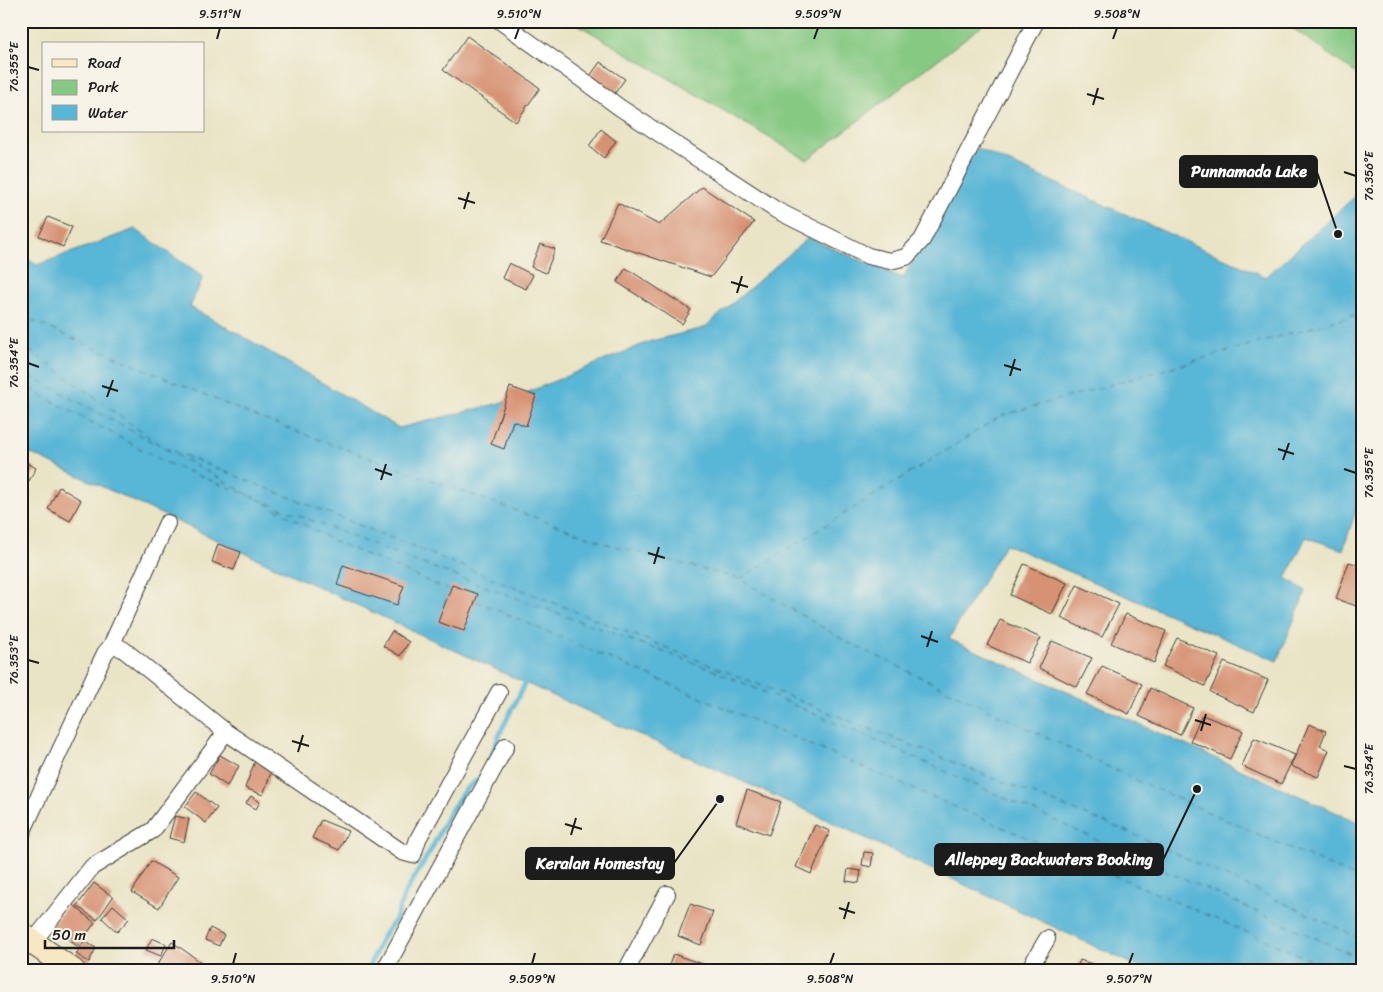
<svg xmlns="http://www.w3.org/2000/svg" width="1383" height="992" viewBox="0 0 1383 992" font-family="Sriracha,sans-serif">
	<rect width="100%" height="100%" fill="#f7f3e8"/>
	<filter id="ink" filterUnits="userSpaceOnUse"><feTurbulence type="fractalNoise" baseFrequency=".02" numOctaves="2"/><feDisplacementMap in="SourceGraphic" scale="10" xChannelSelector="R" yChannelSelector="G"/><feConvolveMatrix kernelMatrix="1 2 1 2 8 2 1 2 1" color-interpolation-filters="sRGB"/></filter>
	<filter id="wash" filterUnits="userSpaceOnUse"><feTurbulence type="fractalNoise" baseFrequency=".0096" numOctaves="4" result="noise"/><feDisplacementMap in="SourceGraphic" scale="20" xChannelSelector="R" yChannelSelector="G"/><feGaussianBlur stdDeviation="1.12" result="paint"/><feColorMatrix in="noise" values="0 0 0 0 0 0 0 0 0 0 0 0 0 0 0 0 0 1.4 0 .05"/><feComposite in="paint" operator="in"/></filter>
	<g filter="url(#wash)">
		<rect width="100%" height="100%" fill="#e9e4c5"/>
		<path fill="#86c983" stroke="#517250" d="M572 21H988L807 160Z
			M1283 21H1362V78Z"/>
		<path fill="#58b6d6" stroke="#3a6979" d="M977 148 1266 277 1362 190V492L1343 550 1306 537 1286 578 1306 591 1277 661 1005 544 949 639 1362 824V971H1147L808 811 525 683 21 449V255L37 265 135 229 203 277 190 307 239 334 399 428 504 402 651 341 704 328 808 238 903 278Z"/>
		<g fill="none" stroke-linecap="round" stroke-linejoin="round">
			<path stroke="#58b6d6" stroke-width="5" d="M489 762 501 731 525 683
				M367 971 383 936 396 918 404 895 432 848 448 815 465 790 482 776"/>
			<path stroke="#345a66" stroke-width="1" stroke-dasharray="6 5" stroke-linecap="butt" d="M21 316 254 416 611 545 740 579 849 643 1138 781 1362 880
				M21 344 161 446 1131 833 1362 939
				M21 371 156 444
				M21 384 167 463 404 557 713 670 900 751 1362 959
				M166 449 255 498
				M265 503 334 541 451 591
				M740 579 1001 416 1362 313
				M476 601 1337 971"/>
		</g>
		<g id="blocks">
			<path fill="#d79273" d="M467 36 540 88 516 122 443 70Z
				M600 62 625 79 612 97 588 79Z
				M601 129 616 141 604 158 589 146Z
				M702 187 754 222 711 277 600 240 618 203 659 225Z
				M21 206 29 209 21 228Z
				M48 217 72 227 63 247 39 236Z
				M540 244 555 249 546 273 531 267Z
				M509 263 533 275 526 289 502 278Z
				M626 268 691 310 682 324 617 282Z
				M510 387 536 396 526 426 513 421 504 449 491 444Z
				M21 460 36 468 29 481 21 477Z
				M59 487 81 500 70 521 48 509Z
				M218 544 241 552 234 570 212 562Z
				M1349 562 1362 566V608L1336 599Z
				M1024 564 1067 583 1052 614 1010 595Z
				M343 565 404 586 397 605 337 585Z
				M452 585 478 594 464 631 438 622Z
				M1077 585 1119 604 1102 637 1061 618Z
				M1126 614 1166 631 1154 663 1111 643Z
				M1000 620 1041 638 1027 663 987 645Z
				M392 631 409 642 400 656 383 646Z
				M1177 638 1219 656 1205 686 1163 666Z
				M1052 641 1092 658 1077 687 1039 668Z
				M1224 662 1268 680 1254 712 1210 692Z
				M1102 666 1142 684 1129 714 1087 694Z
				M1150 688 1193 708 1180 735 1139 716Z
				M1202 715 1243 731 1230 759 1190 741Z
				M1309 724 1326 731 1320 746 1329 750 1318 777 1291 766Z
				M1254 738 1295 755 1281 784 1242 766Z
				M220 755 239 766 227 786 209 774Z
				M255 761 273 767 263 795 245 788Z
				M747 790 781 802 769 835 736 823Z
				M196 792 217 808 206 823 185 807Z
				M251 796 260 802 256 809 246 803Z
				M175 816 189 819 184 842 169 838Z
				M321 820 348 831 339 850 312 838Z
				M815 825 830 831 811 874 796 867Z
				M864 852 873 853 871 867 862 865Z
				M151 861 178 877 159 908 132 892Z
				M848 869 861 871 859 883 846 881Z
				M94 883 113 897 97 920 77 906Z
				M70 902 95 923 77 946 51 926Z
				M690 904 713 912 701 945 678 936Z
				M113 905 129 919 117 932 102 918Z
				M210 928 224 935 219 946 205 940Z
				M152 938 166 944 161 956 146 950Z
				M84 941 96 948 89 962 76 954Z
				M172 942 201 962 195 971H153Z
				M673 954 702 964 699 971H667Z
				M1080 960 1107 969 1106 971 1076 970Z"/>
		</g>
	</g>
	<g filter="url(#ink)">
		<use href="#blocks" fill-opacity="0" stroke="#3b3a35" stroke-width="1"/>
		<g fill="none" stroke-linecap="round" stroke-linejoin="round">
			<defs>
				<path id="minor" d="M500 21 580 78 619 107 776 210 868 256 890 261 906 257 922 240 1036 21
					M111 646 167 523
					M21 835 105 653 111 646H117L124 650 226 732 402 852 413 855 418 839 499 692
					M33 942 92 867 153 830 226 732
					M384 971 506 746
					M626 971 667 894
					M1028 971 1047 939"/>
				<path id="secondary" d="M21 934 73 971"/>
			</defs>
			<use href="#minor" stroke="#3b3a35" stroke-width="18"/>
			<use href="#secondary" stroke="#3b3a35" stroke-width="26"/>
			<use href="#minor" stroke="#fff" stroke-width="16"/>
			<use href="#secondary" stroke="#f7e8c3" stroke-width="24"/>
		</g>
	</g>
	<path fill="none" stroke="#1c1c1c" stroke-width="2" d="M217 39 220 28M515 39 519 28M814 39 818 28M1113 39 1117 28M28 67 39 70M1087 94 1104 99M1093 105 1098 88M1344 172 1356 176M458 198 475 203M464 209 469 192M731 282 748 287M737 293 742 276M28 363 39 367M1004 365 1021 370M1010 376 1015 359M102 386 118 391M107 397 113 380M1278 449 1294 454M1283 460 1289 443M375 469 392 475M1344 469 1356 473M381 480 386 464M648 553 665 558M654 564 659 547M921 636 938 642M927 647 932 631M28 660 39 663M1195 720 1211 725M1201 731 1206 714M292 741 309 746M298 752 303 735M1344 766 1356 769M565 824 582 829M571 835 576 818M839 908 855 913M844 919 849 902M233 964 236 953M532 964 535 953M830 964 834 953M1129 964 1133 953"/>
	<path fill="none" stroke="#1c1c1c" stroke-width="2" d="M1338 234L1317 172M1197 789L1163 860M720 799L674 863"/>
	<g fill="#1c1c1c" stroke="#f7f3e8" stroke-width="2">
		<circle cx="1338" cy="234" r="5"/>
		<circle cx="1197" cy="789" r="5"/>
		<circle cx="720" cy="799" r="5"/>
	</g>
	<g fill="#1c1c1c" stroke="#1c1c1c" stroke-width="2">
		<rect x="1180" y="156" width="137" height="31" rx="5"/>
		<rect x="935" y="844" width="228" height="31" rx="5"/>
		<rect x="526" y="848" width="148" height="31" rx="5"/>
	</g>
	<g font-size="16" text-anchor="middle" font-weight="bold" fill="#fff">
		<text x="1249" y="177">Punnamada Lake</text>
		<text x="1049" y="865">Alleppey Backwaters Booking</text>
		<text x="600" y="869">Keralan Homestay</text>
	</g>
	<rect width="1383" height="992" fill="none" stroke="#f7f3e8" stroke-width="55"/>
	<rect x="42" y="42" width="162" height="90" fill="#f7f3e8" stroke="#9f9d96"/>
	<rect x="52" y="59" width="25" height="8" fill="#f7e8c3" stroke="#9f9d96"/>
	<text x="88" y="68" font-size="15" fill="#1c1c1c">Road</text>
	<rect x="52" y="80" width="25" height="15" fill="#86c983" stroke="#9f9d96"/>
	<text x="88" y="92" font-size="15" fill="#1c1c1c">Park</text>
	<rect x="52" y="105" width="25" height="15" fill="#58b6d6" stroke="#9f9d96"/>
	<text x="88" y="118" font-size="15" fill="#1c1c1c">Water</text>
	<path d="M45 940v8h129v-8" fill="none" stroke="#1c1c1c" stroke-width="2.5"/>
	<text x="52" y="940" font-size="15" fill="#1c1c1c" stroke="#f7f3e8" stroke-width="4" paint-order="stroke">50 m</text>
	<rect x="28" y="28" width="1328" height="936" fill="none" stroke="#1c1c1c" stroke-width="2"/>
	<g font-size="12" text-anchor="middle" fill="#1c1c1c">
		<text x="220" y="18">9.511°N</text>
		<text x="519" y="18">9.510°N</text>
		<text x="818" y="18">9.509°N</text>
		<text x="1117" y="18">9.508°N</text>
		<text transform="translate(14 67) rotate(-90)" y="4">76.355°E</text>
		<text transform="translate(1369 176) rotate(-90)" y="4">76.356°E</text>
		<text transform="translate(14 363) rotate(-90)" y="4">76.354°E</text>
		<text transform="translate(1369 473) rotate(-90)" y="4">76.355°E</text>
		<text transform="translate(14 660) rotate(-90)" y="4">76.353°E</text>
		<text transform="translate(1369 769) rotate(-90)" y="4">76.354°E</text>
		<text x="233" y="983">9.510°N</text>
		<text x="532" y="983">9.509°N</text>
		<text x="830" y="983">9.508°N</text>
		<text x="1129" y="983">9.507°N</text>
	</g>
</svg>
